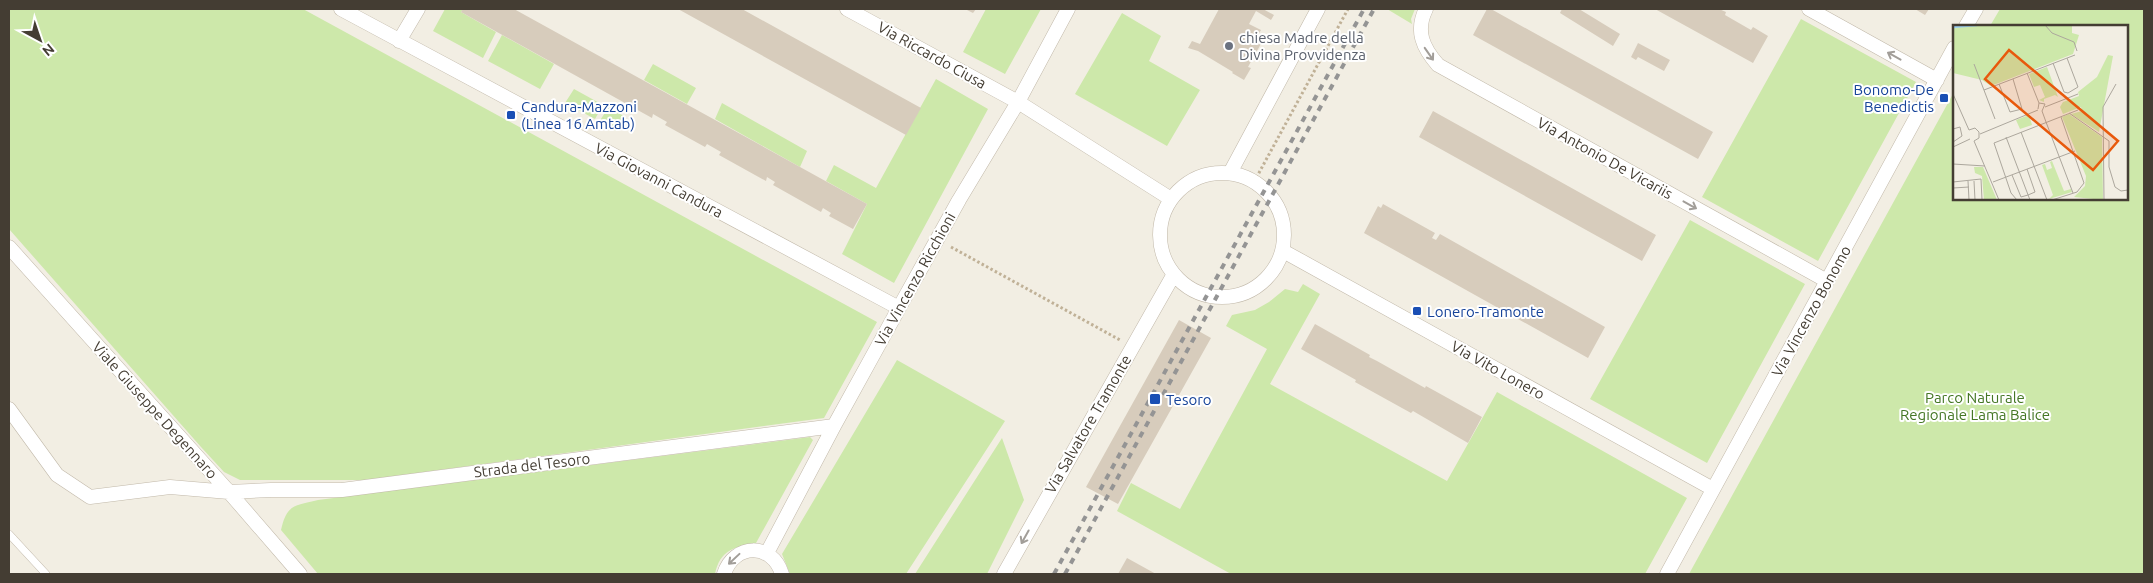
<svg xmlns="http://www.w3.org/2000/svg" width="2153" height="583" viewBox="0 0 2153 583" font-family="Ubuntu,sans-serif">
	<rect width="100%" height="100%" fill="#f2eee3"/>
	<path fill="#cde8aa" d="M9 9H303L877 322 824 418 365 480H240L224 472 201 447 9 229Z
		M445 9H463L461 12 496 32 483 58 433 31Z
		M986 9H1041L1005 74 963 52Z
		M1387 9H1415L1411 19 1412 24Z
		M2000 9H2144V574H1689L1954 92V199H2127V26H1990Z
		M1122 13 1161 36 1149 61 1200 90 1167 146 1075 94Z
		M1801 19 1916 82 1818 261 1702 197Z
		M502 35 554 64 540 89 488 61Z
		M653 64 696 88 687 104 644 80Z
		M936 79 988 109 894 283 842 254 867 204 826 181 834 165 876 188Z
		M574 89 603 105 595 119 565 103Z
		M722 103 807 151 800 167 715 119Z
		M608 108 624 116 616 131 599 122Z
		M1690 220 1805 284 1707 463 1590 399Z
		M1303 284 1320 294 1270 384 1447 481 1497 392 1687 498 1645 574H1231L1117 511 1131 483 1180 509 1267 349 1226 326 1232 315 1255 310 1269 302 1285 289 1298 292Z
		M897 360 1005 421 906 574H790L782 554Z
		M810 437 813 440 756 543C734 547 720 550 715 574H318L281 530C287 504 294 506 318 500Z
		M1002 438 1024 500 987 574H915Z"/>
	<path fill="#d7ccbc" d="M463 9H514L867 204 853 229 829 216 831 213 823 208 821 212 773 185 775 182 767 177 766 181 719 155 721 152 707 144 705 147 665 125 667 122 653 114 652 118 461 12Z
		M678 9H742L921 108 906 135Z
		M965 9H976L973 13Z
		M1219 9H1263L1274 15 1271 20 1256 11 1249 24 1261 30 1256 38 1262 42 1248 67 1251 68 1244 80 1232 73 1233 72 1198 51 1188 48 1192 41 1200 44Z
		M1487 9H1491L1713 132 1698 159 1473 35Z
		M1562 9H1579L1620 34 1613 46 1560 13Z
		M1655 9H1719L1726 12 1725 15 1751 30 1753 27 1768 36 1753 63Z
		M1915 9H1929L1925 15Z
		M1638 43 1670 60 1664 71 1638 57 1636 60 1631 57Z
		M1433 111 1656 235 1642 261 1419 137Z
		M1383 204 1435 233 1432 238 1436 240 1440 234 1605 327 1588 358 1364 233 1378 206 1381 208Z
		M1179 320 1211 338 1118 504 1086 487Z
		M1315 324 1370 355 1369 357 1377 361 1425 388 1426 386 1482 417 1468 443 1413 411 1411 413 1355 382 1356 380 1301 349Z
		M1127 558 1156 574H1118Z"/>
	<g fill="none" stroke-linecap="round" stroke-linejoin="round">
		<defs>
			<path id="lane" d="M9 534 46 574"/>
			<path id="street" d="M341 9 899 308
				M847 9 1018 102 1171 199
				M1426 9C1415 31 1423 48 1438 65L1827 281
				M1809 9 1937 80
				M1966 26 1976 9
				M399 41 418 9
				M1230 173 1318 9
				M1160 235a62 62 0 1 1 124 0a62 62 0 1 1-124 0Z
				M9 247 229 492 300 574
				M1283 251 1713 489
				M9 409 57 475 90 497 170 487 229 492 271 490H342L834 426
				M767 553 834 426 899 308 959 200 1018 102 1068 9
				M724 574C734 543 772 542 782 574
				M1004 574 1174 274
				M1667 574 1954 48"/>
		</defs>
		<use href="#lane" stroke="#c1b8a9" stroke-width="8"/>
		<use href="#street" stroke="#c1b8a9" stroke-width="15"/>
		<path stroke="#c0b197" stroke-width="3" stroke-dasharray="2.5 2.5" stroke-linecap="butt" d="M1254 182 1348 9
			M951 247 1120 340"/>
		<use href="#lane" stroke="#fff" stroke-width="7"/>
		<use href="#street" stroke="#fff" stroke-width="14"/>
		<path stroke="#949494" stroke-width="4" stroke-dasharray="6 6" stroke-linecap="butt" d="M1054 574 1364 9
			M1065 574 1374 9"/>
	</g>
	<defs><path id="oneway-shaft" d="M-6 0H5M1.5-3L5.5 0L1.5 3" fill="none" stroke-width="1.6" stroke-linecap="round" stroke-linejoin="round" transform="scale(1.25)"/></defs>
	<g stroke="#a29e99">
		<use href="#oneway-shaft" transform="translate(1429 54) rotate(55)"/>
		<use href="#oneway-shaft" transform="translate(1894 56) rotate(-151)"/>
		<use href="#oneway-shaft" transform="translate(1690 205) rotate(29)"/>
		<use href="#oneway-shaft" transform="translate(1025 537) rotate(119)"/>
		<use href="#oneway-shaft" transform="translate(734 559) rotate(137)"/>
	</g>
	<circle fill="#6b7280" stroke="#fff" stroke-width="2" cx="1229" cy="46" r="5"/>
	<g fill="#1a4fb4" stroke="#fff" stroke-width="2">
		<rect x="1939" y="93" width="10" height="10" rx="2.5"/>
		<rect x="506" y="110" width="10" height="10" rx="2.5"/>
		<rect x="1412" y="306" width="10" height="10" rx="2.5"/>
		<rect x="1149" y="393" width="12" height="12" rx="2.5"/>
	</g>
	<g text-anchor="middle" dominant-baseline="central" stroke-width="4" stroke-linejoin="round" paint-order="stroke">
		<g font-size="15" fill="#5b616d" stroke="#fff" text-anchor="start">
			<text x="1239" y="37">chiesa Madre della<tspan x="1239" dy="17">Divina Provvidenza</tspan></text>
		</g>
		<g font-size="15" fill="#443d33" stroke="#fff">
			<text transform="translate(932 55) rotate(29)">Via Riccardo Ciusa</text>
			<text transform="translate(1605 158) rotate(29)">Via Antonio De Vicariis</text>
			<text transform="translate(659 180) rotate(28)">Via Giovanni Candura</text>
			<text transform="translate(915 279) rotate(-61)">Via Vincenzo Ricchioni</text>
			<text transform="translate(1811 311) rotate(-61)">Via Vincenzo Bonomo</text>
			<text transform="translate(1498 370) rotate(29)">Via Vito Lonero</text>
			<text transform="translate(155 410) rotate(48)">Viale Giuseppe Degennaro</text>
			<text transform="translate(1088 424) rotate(-60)">Via Salvatore Tramonte</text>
			<text transform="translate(532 465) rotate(-7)">Strada del Tesoro</text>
		</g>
		<g font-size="15" fill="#164399" stroke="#fff" text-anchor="start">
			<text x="1934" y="89" text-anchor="end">Bonomo-De<tspan x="1934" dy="17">Benedictis</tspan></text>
			<text x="521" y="106">Candura-Mazzoni<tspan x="521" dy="17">(Linea 16 Amtab)</tspan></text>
			<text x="1427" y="311">Lonero-Tramonte</text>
			<text x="1166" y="399">Tesoro</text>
		</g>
		<g font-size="15" fill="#457725" stroke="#fff">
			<text x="1975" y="397">Parco Naturale<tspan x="1975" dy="17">Regionale Lama Balice</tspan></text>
		</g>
	</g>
	<g transform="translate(1953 25)">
		<rect width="175" height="175" fill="#f2eee3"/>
		<path d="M0 0H119V8L126 10 120 29 38 61 29 55 0 48ZM155 30 160 31 146 107 118 89 129 86 128 82 110 89 107 82 110 77 126 71 125 67 144 52ZM94 42 105 72 102 70 91 74V77L86 75 92 72 87 60 81 62 76 49ZM116 89 149 112 150 175 121 172 132 161 133 151 109 92ZM76 90 79 100 67 104 63 95ZM99 136 111 166 118 164 119 167 96 174 100 170 89 140 92 139 94 145 99 143 97 137ZM21 142H30L44 175H31L29 151 22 148Z" fill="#cde8aa"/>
		<path fill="none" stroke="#9dd0f2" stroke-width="2.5" d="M0 2 24 0"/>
		<path fill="none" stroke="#aca79d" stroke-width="1" d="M92 0 99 8 121 17 124 26M100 38 111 67 115 68 125 62 114 33M21 39 42 94M74 48 86 78M46 59 57 87 69 84 60 54M31 65 122 30M0 69 16 105M92 82 125 69M85 84 86 78 92 79 89 86 93 97 120 168M116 88 156 116V142L162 162 168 166 175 165M0 104 7 102 9 111 0 117M16 105 22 103 26 107V113L21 116M68 107 94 175M27 109 85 85M53 112 77 175M21 116 46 175M0 122 17 114M0 139 32 141M59 150 68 172 75 170 82 167 74 144M15 156 16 175M21 156 22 175M0 157 28 154 29 175M40 157 122 126M0 163 16 162M64 175 58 168 41 118 125 85M99 175 124 167 131 158 108 92M151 175 150 82 163 59"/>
		<path fill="#e8590c" fill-opacity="0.15" stroke="#e8590c" stroke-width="2.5" d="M56 25 165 116 140 145 32 54Z"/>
		<rect width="175" height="175" fill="none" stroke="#443d33" stroke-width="2.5"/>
	</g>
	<rect width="2153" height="583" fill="none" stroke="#443d33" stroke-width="20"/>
	<g transform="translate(40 40) rotate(140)" stroke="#ffffff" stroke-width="4" paint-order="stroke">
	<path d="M0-4L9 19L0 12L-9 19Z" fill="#443d33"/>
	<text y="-8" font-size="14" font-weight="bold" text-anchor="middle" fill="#443d33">N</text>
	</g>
</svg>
